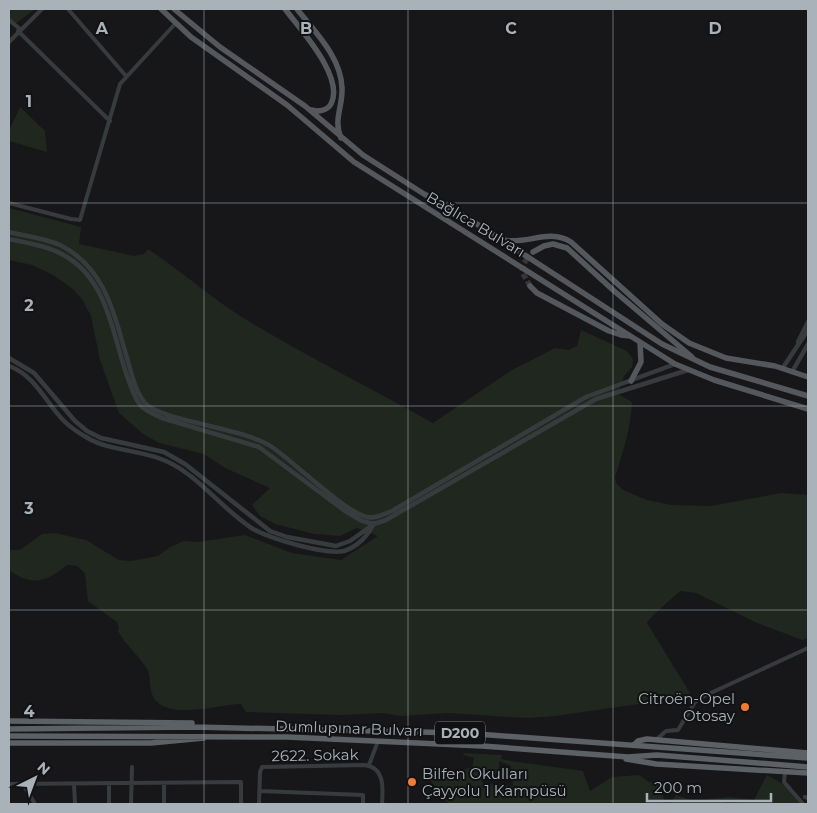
<svg xmlns="http://www.w3.org/2000/svg" width="817" height="813" viewBox="0 0 817 813" font-family="Montserrat,sans-serif">
	<rect width="100%" height="100%" fill="#171719"/>
	<path fill="#20271f" fill-rule="evenodd" d="M13 9H35L15 24 9 18V12Z
		M20 107 45 131 47 152 9 141V131Z
		M9 208 81 227 79 244 134 256 144 254 148 249C184 273 216 302 253 324 312 359 374 390 433 423L512 370 555 348 569 350 577 346 581 330 627 351 633 359 632 367 624 376 618 394 632 402C631 428 623 452 615 477L616 483 623 490 647 500 671 505 711 506 781 493 808 495V638L802 640 755 622 696 593 681 591C675 595 649 618 647 623L690 693 687 697 555 716 528 718 448 713 401 716 382 713 341 715 246 712 241 704C218 704 163 723 152 694 149 686 151 678 148 671 140 656 126 646 118 631L119 628 117 622 88 601 85 573 77 566 67 565C46 582 32 587 9 570V550H20L42 534 55 533 86 540 119 560 131 561 158 556 170 547 184 541 198 542 245 535 292 553 341 560 378 536 357 528 340 536 314 534 275 524 260 516 252 505 270 488 225 468 204 454 159 443 142 433 119 413 100 360 91 316 82 299 73 289 53 275 32 265 9 260Z
		M464 753 502 755 501 759 511 761 583 771 590 791 612 777 639 775 649 782H662L664 804H667H449L430 780 472 767 474 758 463 755ZM499 761 511 766 513 786C508 786 485 784 481 782L499 772Z
		M767 775 785 785 800 804H751L730 802 715 804H670L676 795 693 801 730 797 754 800Z"/>
	<g fill="none" stroke-linecap="round" stroke-linejoin="round">
		<path stroke="#343639" stroke-width="5.5" stroke-dasharray="5.5 3" stroke-linecap="butt" d="M530 286 522 272 524 263 530 255"/>
		<path stroke="#383b3e" stroke-width="4" d="M68 9 126 76
			M9 20 20 29
			M18 31 110 121
			M9 42 42 9
			M9 203 71 219 80 220 120 84 175 24
			M657 739 666 731 678 730 695 702 702 697 808 648
			M369 765 378 741
			M785 772 784 782 803 804
			M164 783V804
			M9 784 241 782V804
			M23 784 35 804
			M74 784 75 804
			M260 791 363 795V804
			M805 797 808 798
			M109 804V784
			M131 804 132 767
			M259 804 260 772 262 767 364 765C385 767 383 788 382 804"/>
		<path stroke="#383b3e" stroke-width="4.5" d="M9 232C25 236 45 238 60 245 105 267 114 314 127 358 131 372 135 391 145 403 163 422 242 427 272 447 294 462 345 512 367 517 376 519 384 514 392 511L586 397 675 364
			M9 239C29 243 53 247 70 259 108 284 113 336 127 376 131 386 134 399 142 407 148 412 155 415 162 418L259 447 345 511 362 521 374 524 386 520 596 399 688 370
			M798 342 808 322
			M9 358 34 373 75 421 87 431 101 438 164 452 185 464 270 531 287 537 336 546 350 541 374 524
			M9 366C36 376 45 402 64 421 70 427 79 433 86 437 110 452 140 449 166 461 198 475 223 510 253 529 271 539 325 555 344 551 357 547 369 535 374 523
			M782 369 808 330
			M792 372 808 344"/>
		<path stroke="#54585d" stroke-width="5.5" d="M161 9 191 37 287 105 354 162 675 364 714 380 808 409
			M174 9 220 47 305 106 363 155 424 194 466 217 662 344 710 367 808 396
			M285 9C300 29 345 77 331 104 327 111 318 112 311 110
			M297 9C315 32 341 57 342 88 343 106 333 120 341 138
			M503 240C527 245 549 228 571 242L662 324 689 343 726 358 775 366 808 377
			M533 252 544 246 553 244 567 248 613 290 692 357
			M530 286 537 293 609 331 621 335 630 336
			M631 381 641 362 640 342"/>
		<path stroke="#5c6166" stroke-width="5.5" d="M9 721 192 723
			M9 729 194 727 463 733 808 758
			M9 736 287 737 482 746 628 757 657 755 808 767
			M9 743H151L204 738
			M634 745 638 741 647 739 808 753
			M626 759 656 764 808 773"/>
	</g>
	<path fill="none" stroke="#a9b2b9" stroke-width="1" stroke-opacity="0.55" d="M204 9V804M408 9V804M613 9V804M9 203H808M9 406H808M9 610H808"/>
	<g fill="#f27a36" stroke="#121214" stroke-width="2">
		<circle cx="745" cy="707" r="5"/>
		<circle cx="412" cy="782" r="5"/>
	</g>
	<g text-anchor="middle" dominant-baseline="central" stroke-width="4" stroke-linejoin="round" paint-order="stroke">
		<rect fill="#121214" stroke="#7c8288" stroke-width="1" x="435" y="721.5" width="50" height="23" rx="4"/>
		<g font-size="14" font-weight="bold" fill="#a9b2b9">
			<text x="460" y="733">D200</text>
		</g>
		<g font-size="15" fill="#a9b2b9" stroke="#121214">
			<text transform="translate(476 224) rotate(31)">Bağlıca Bulvarı</text>
			<text transform="translate(349 728) rotate(2)">Dumlupınar Bulvarı</text>
			<text transform="translate(315 755) rotate(-1)">2622. Sokak</text>
		</g>
		<g font-size="15" fill="#a9b2b9" stroke="#121214" text-anchor="end">
			<text x="735" y="698">Citroën-Opel<tspan x="735" dy="17">Otosay</tspan></text>
			<text x="422" y="773" text-anchor="start">Bilfen Okulları<tspan x="422" dy="17">Çayyolu 1 Kampüsü</tspan></text>
		</g>
	</g>
	<g font-size="16" text-anchor="middle" font-weight="bold" fill="#a9b2b9" stroke="#121214" stroke-width="4" stroke-linejoin="round" paint-order="stroke">
		<text x="102" y="34">A</text>
		<text x="306" y="34">B</text>
		<text x="511" y="34">C</text>
		<text x="715" y="34">D</text>
		<text x="29" y="107">1</text>
		<text x="29" y="311">2</text>
		<text x="29" y="514">3</text>
		<text x="29" y="717">4</text>
	</g>
	<rect width="817" height="813" fill="none" stroke="#a9b2b9" stroke-width="20"/>
	<g transform="translate(35 778) rotate(42)" stroke="#121214" stroke-width="4" paint-order="stroke">
	<path d="M0-4L9 19L0 12L-9 19Z" fill="#a9b2b9"/>
	<text y="-8" font-size="14" font-weight="bold" text-anchor="middle" fill="#a9b2b9">N</text>
	</g>
	<path d="M647 793v8h124v-8" fill="none" stroke="#a9b2b9" stroke-width="2.5"/>
	<text x="654" y="793" font-size="15" fill="#a9b2b9" stroke="#121214" stroke-width="4" paint-order="stroke">200 m</text>
</svg>
